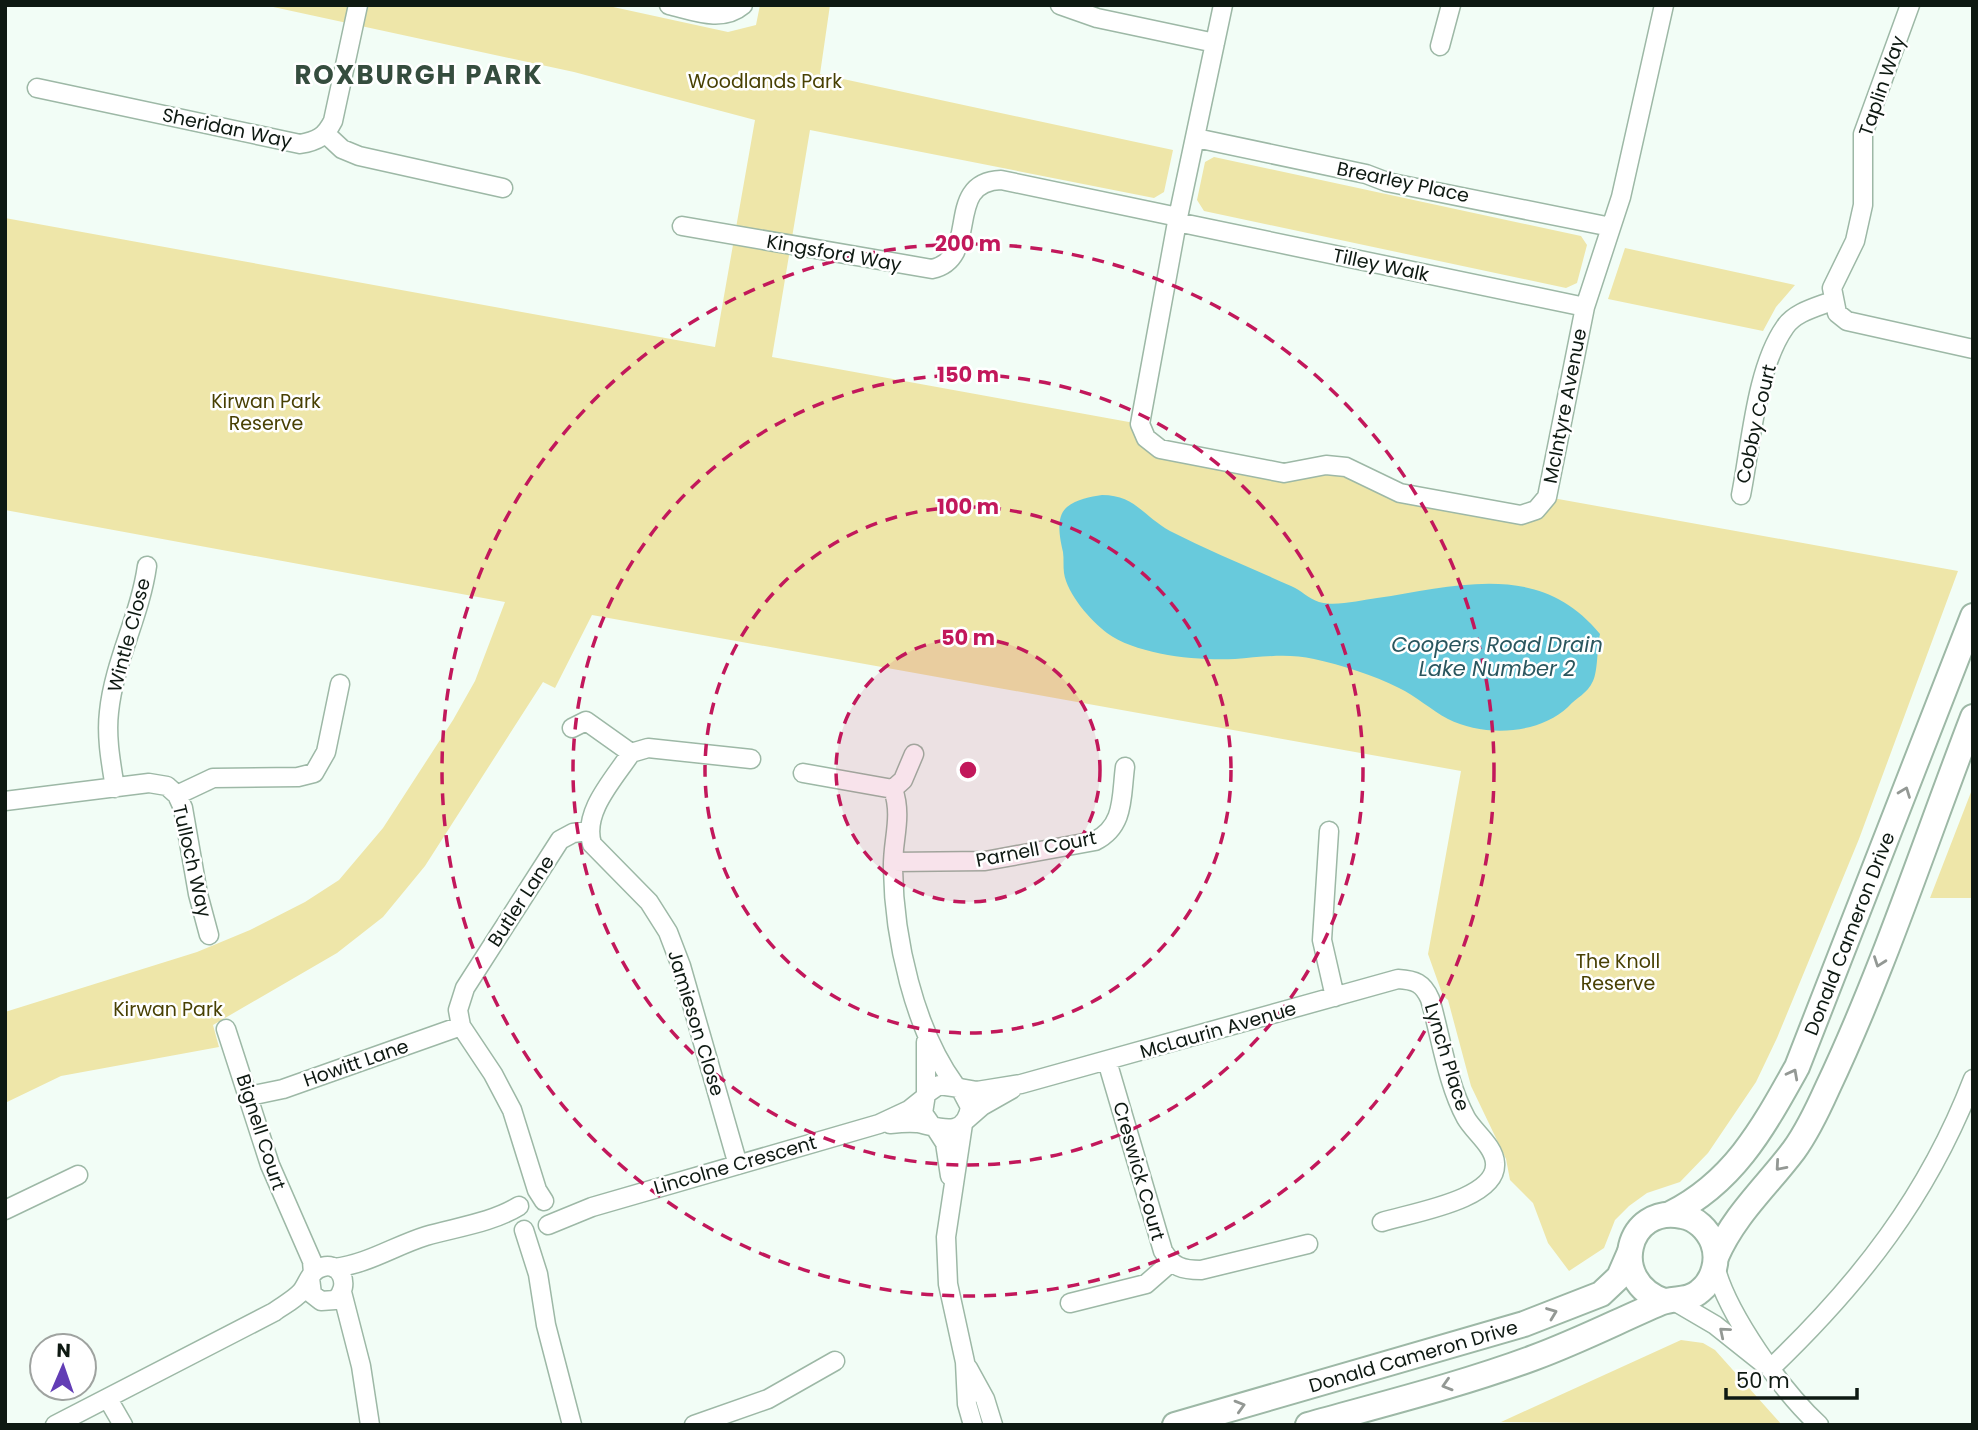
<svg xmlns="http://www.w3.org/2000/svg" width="1978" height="1430" viewBox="0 0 1978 1430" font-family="Poppins,sans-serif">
	<rect width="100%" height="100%" fill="#f2fdf6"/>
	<path fill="#eee6a9" d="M264 5H604L728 32 756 25 760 5H830L820 74 1173 150 1164 192 1154 198 810 130 772 357 1140 424 1146 438 1284 473 1326 465 1380 486 1520 515 1547 497 1958 571 1859 839 1777 1038 1756 1082 1708 1153 1680 1182 1647 1193 1629 1206 1615 1220 1604 1248 1569 1271 1548 1243 1533 1203 1510 1180 1506 1159 1471 1086 1448 1000 1443 996 1428 954 1461 771 592 615 555 688 543 682 425 866 383 917 337 953 213 1025 219 1047 61 1076 5 1103V1012L197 952 250 930 305 902 339 880 383 828 453 720 475 681 505 602 5 510V218L715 347 755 120 574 72Z
		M1214 157 1581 236 1587 245 1577 283 1566 288 1204 211 1197 200 1205 162Z
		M1625 248 1795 285 1776 307 1763 331 1608 299Z
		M1973 787V898H1930Z
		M1681 1340 1703 1343 1715 1350 1782 1425 1501 1422Z"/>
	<path fill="#68cadc" d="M1102 495C1135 495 1143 516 1170 531 1209 551 1251 568 1291 586 1301 590 1309 599 1319 602 1335 607 1361 600 1377 598 1457 586 1540 560 1600 634 1597 647 1598 671 1593 681 1587 694 1577 697 1568 707 1538 735 1484 737 1448 719 1431 710 1416 696 1399 688 1373 675 1342 665 1314 659 1288 653 1260 657 1235 659 1198 661 1137 655 1107 633 1091 621 1067 594 1064 573 1063 566 1064 559 1063 552 1060 539 1055 517 1067 507 1077 499 1090 497 1102 495Z"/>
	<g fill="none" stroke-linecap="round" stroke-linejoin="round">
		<defs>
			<path id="street" d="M669 5C694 11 722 23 743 5
				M1060 5 1097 18 1215 43
				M1223 5 1177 222 1140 424 1146 438 1160 449 1284 473 1326 465 1346 467 1400 493 1521 515 1536 510 1547 497 1585 307 1621 197 1664 5
				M1910 5 1863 134V205L1855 241 1832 288 1837 313 1847 321 1973 349
				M1440 46 1451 5
				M37 88 300 144C317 141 325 137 333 121L358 5
				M327 135 342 149 359 156 503 188
				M1196 138 1366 174 1387 182 1611 227
				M1177 222 1585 307
				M682 226 932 269C982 258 942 182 1001 180L1178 217
				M1741 495C1751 445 1756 368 1785 327 1795 312 1817 307 1832 301
				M572 728 586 721 631 753 648 748 751 759
				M631 753C614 779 582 812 592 844L649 902 668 932 681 966 738 1165
				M803 773 893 789 903 780 914 754
				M115 788C111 763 106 737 109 712 114 662 140 616 147 566
				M893 789C903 817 892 841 893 869 894 938 914 1029 955 1085
				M177 795 213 778 298 777 314 773 326 752 340 684
				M5 801 149 783 167 786 177 795 183 808 198 894 209 935
				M1329 831 1322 940 1335 997
				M893 862 985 861 1095 841C1125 826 1121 797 1125 767
				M226 1029 270 1165 312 1261 313 1273
				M926 1042V1094
				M1107 1061 1163 1251C1173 1267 1182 1270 1201 1270L1308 1244
				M960 1088 977 1091 1021 1084 1398 979C1415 980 1423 983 1430 999 1441 1037 1447 1083 1466 1118 1474 1132 1494 1146 1495 1163 1498 1200 1410 1213 1382 1222
				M249 1096 283 1089 461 1026
				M966 1120 982 1106 1012 1089
				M890 1124C899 1123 908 1122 917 1123 939 1127 965 1139 970 1107L960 1088 939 1085 926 1094 923 1113 932 1126
				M963 1124 946 1237 948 1284 965 1362 967 1404 973 1425
				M936 1129 945 1143 950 1176
				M544 1201 537 1190 512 1110 493 1074 461 1026 458 1010 465 988 560 840 573 833 588 831
				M5 1210 78 1175
				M548 1225 592 1207 879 1124 909 1110 924 1098
				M524 1230 538 1274 546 1325 572 1425
				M1715 1266C1727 1314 1782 1391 1819 1425
				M334 1268C368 1264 394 1246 426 1236 457 1227 491 1223 519 1206
				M342 1292 361 1366 370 1425
				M1674 1301 1715 1325 1764 1364
				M1070 1303 1146 1284 1170 1263
				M968 1368 985 1399 993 1425
				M1770 1369C1860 1283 1928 1196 1973 1079
				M108 1399 123 1425
				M55 1425 274 1312C282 1306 294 1300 301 1292 307 1285 309 1274 318 1269 339 1257 353 1286 335 1300L321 1301 312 1294 310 1278
				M694 1425 768 1399 835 1361"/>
			<g id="secondary">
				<path id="s1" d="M1670 1214C1734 1182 1763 1128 1797 1067L1973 616"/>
				<path d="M1716 1257C1734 1215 1767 1186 1794 1150 1807 1132 1818 1109 1827 1089 1883 971 1926 839 1973 717"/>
				<path id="s2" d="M1175 1425 1524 1324 1601 1294 1619 1277 1629 1254"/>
				<path d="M1308 1425C1383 1404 1460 1385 1533 1358 1577 1342 1618 1321 1660 1303 1674 1297 1688 1302 1700 1291 1714 1280 1719 1259 1713 1243 1708 1230 1696 1218 1682 1216 1627 1204 1607 1281 1664 1301"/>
			</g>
		</defs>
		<use href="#street" stroke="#9db8a6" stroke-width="21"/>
		<use href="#secondary" stroke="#9db8a6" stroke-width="28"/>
		<use href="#street" stroke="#fff" stroke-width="18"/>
		<use href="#secondary" stroke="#fff" stroke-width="24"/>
	</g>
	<defs><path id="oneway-chevron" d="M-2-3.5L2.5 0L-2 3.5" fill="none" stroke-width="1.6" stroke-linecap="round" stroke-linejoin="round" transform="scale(1.75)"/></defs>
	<g stroke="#939894">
		<use href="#oneway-chevron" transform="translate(1905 792) rotate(-69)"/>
		<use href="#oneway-chevron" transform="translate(1879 962) rotate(110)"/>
		<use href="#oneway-chevron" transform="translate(1793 1074) rotate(-62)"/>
		<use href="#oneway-chevron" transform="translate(1780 1166) rotate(131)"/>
		<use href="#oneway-chevron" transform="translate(1552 1313) rotate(-21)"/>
		<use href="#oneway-chevron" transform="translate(1724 1332) rotate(-140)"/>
		<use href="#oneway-chevron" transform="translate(1447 1385) rotate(163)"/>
		<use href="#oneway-chevron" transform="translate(1240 1406) rotate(-16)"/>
	</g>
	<circle cx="968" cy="770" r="132" fill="#c2185b" fill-opacity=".12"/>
	<g fill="none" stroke="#c2185b" stroke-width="3.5" stroke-dasharray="12 9">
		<circle cx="968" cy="770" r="132"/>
		<circle cx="968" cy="770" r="263"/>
		<circle cx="968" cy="770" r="395"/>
		<circle cx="968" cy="770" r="526"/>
	</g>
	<g text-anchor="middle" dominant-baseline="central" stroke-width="5" stroke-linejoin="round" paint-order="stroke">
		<g font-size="19" fill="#484003" stroke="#fff">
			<text x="765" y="81">Woodlands Park</text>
			<text x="266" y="401">Kirwan Park<tspan x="266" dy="22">Reserve</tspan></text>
			<text x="1618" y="961">The Knoll<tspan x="1618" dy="22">Reserve</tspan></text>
			<text x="168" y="1009">Kirwan Park</text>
		</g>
		<g font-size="19" fill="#0e1912" stroke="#fff">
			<text transform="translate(1882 86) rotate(-71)">Taplin Way</text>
			<text transform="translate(227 128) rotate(12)">Sheridan Way</text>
			<text transform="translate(1403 182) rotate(12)">Brearley Place</text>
			<text transform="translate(834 253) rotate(10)">Kingsford Way</text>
			<text transform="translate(1381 265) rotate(12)">Tilley Walk</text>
			<text transform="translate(1565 406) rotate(-79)">McIntyre Avenue</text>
			<text transform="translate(1756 424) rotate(-77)">Cobby Court</text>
			<text transform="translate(129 635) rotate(-75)">Wintle Close</text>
			<text transform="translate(1036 849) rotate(-11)">Parnell Court</text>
			<text transform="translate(192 861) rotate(77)">Tulloch Way</text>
			<text transform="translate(521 901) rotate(-57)">Butler Lane</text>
			<text stroke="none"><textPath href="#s1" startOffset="341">Donald Cameron Drive</textPath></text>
			<text transform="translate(696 1023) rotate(73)">Jamieson Close</text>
			<text transform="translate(1218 1030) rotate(-16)">McLaurin Avenue</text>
			<text transform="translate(1447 1057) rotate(73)">Lynch Place</text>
			<text transform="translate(356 1063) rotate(-19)">Howitt Lane</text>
			<text transform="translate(261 1132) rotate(72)">Bignell Court</text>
			<text transform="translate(735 1165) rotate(-16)">Lincolne Crescent</text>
			<text transform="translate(1139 1171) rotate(74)">Creswick Court</text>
			<text stroke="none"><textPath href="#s2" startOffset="248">Donald Cameron Drive</textPath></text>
		</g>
		<g font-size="21" font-style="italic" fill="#2a565e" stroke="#fff">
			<text x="1497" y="644">Coopers Road Drain<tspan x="1497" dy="24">Lake Number 2</tspan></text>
		</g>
		<g font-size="26" font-weight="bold" letter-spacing="2" fill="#354d3e" stroke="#fff">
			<text x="419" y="75">ROXBURGH PARK</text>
		</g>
	</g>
	<circle cx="968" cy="770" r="10" fill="#c2185b" stroke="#fff" stroke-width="3.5"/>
	<g font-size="21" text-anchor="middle" font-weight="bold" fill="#c2185b" stroke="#fff" stroke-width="5" stroke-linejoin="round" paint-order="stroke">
		<text x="968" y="251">200 m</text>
		<text x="968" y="382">150 m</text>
		<text x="968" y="514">100 m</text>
		<text x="968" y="645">50 m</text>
	</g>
	<rect width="1978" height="1430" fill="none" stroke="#0e1912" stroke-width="14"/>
	<g transform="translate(63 1367) rotate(2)"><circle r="33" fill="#ffffff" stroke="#9fa3a0" stroke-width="2"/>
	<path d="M0-5L12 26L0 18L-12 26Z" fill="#623db5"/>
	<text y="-10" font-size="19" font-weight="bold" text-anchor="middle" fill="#0e1912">N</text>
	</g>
	<path d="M1726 1388v10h131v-10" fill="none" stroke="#0e1912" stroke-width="3.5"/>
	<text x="1736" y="1388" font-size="21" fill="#0e1912" stroke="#ffffff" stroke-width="5" paint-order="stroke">50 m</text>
</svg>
